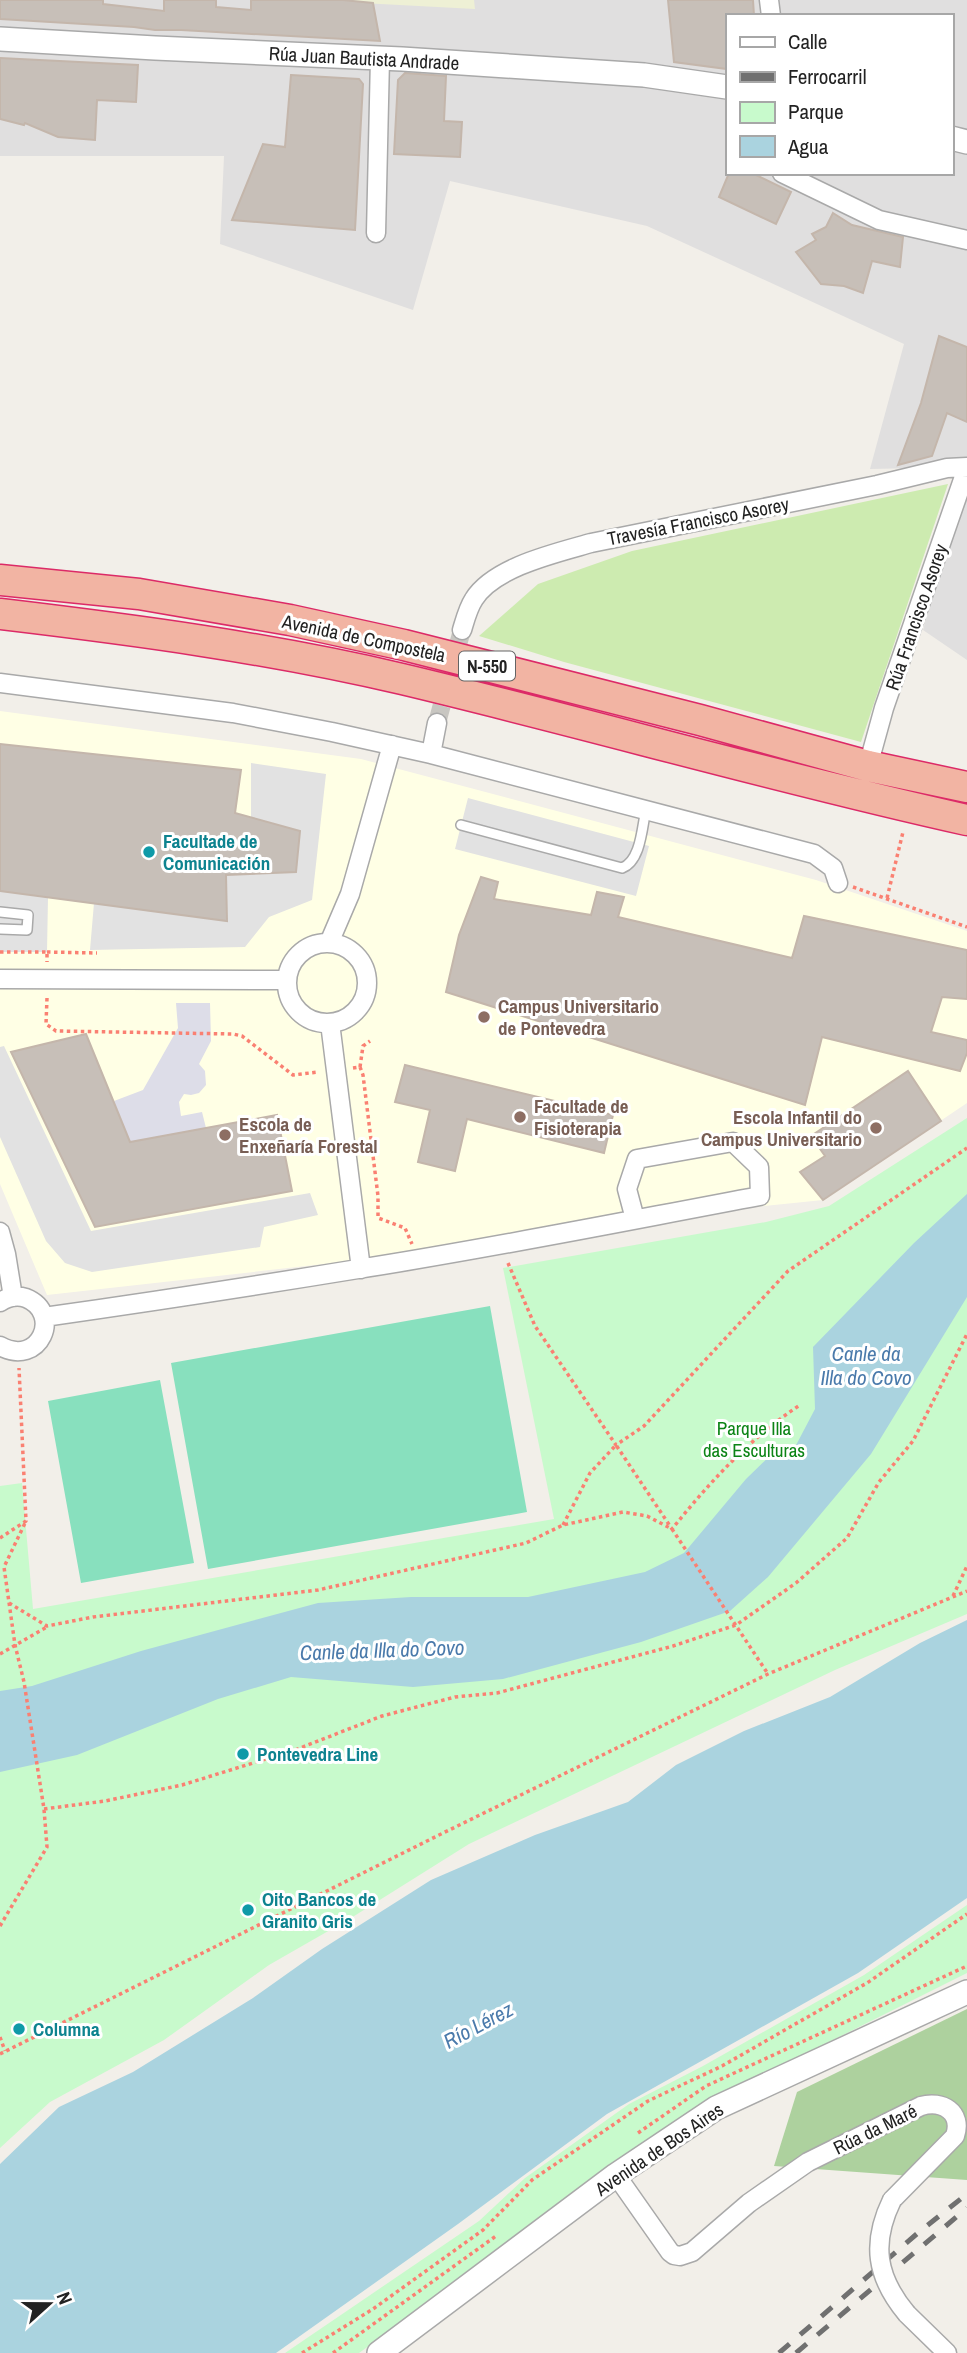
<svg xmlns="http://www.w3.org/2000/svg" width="967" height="2353" viewBox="0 0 967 2353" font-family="'Archivo Narrow',sans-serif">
	<rect width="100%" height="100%" fill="#f2efe9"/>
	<path fill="#e0dfdf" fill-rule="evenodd" d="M0 0H967V467L870 469 904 344 647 226 450 181 413 310 220 244 224 156H0ZM727 16H951V173H727Z
		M967 469V660L923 630Z"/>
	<path fill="#ffffe5" d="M0 711 361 759 816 880 967 931V1103L823 1200 635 1219 405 1255 47 1295 0 1184Z"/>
	<path fill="#eef0d5" d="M343 0H474L475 9 343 2Z"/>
	<path fill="#cdebb0" d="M948 484 861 742 564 662 479 636 538 584 632 551Z"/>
	<path fill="#add19e" d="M967 2009V2180L774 2166 797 2092Z"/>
	<path fill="#c8facc" d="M967 1118V1614L835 1670 469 1844 351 1918 269 1965 164 2040 50 2102 0 2148V1486L22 1483 33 1609 554 1519 503 1268 766 1222 829 1206Z
		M967 1905V1973L715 2099 359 2353H285L479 2221 525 2178 629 2104 703 2066 864 1975Z"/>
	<path fill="#88e0be" d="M490 1306 527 1512 208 1569 171 1363Z
		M160 1380 194 1563 81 1583 48 1401Z"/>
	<path fill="#e2e2e2" d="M251 763 326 774 312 900 269 917 245 947 90 950 94 903 226 875 251 818Z
		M468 798 649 846 636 896 455 849Z
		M0 891 48 897 47 952H0Z
		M4 1046 91 1231 310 1193 318 1215 264 1227 260 1247 92 1272 65 1263 46 1241 0 1137V1047Z"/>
	<path fill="#dddde8" d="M176 1003H210L211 1041 199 1064 205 1071 206 1085 199 1093 191 1095 184 1094 179 1102 181 1116 202 1112 206 1128 130 1142 114 1101 143 1090 178 1028Z"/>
	<path fill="#aad3df" d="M967 1194V1297L871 1454 768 1577 730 1611 641 1642 503 1679 413 1687 291 1677 218 1699 77 1755 0 1772V1691L32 1686 141 1651 318 1603 411 1597H528L645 1572 684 1553 746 1479 779 1447 794 1449 815 1409 813 1347 914 1243Z
		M967 1620V1898L858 1973 607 2114 458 2224 276 2353H0V2164L59 2107 133 2072 253 1998 322 1949 431 1880 535 1835 628 1802 676 1765 744 1731 830 1697 920 1643Z"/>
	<path fill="#c7bfb8" stroke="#c4b6ab" stroke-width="2" d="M0 0H103V4L164 11V0H216V7L251 10V0H343L373 3 380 41 181 30H155L134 27 0 19Z
		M668 0H753L754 16H727V69L674 62Z
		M0 58 138 65 136 102 97 100 95 140 58 137 25 123 24 125 0 119Z
		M405 73 446 76 444 121 462 122 460 157 394 154 398 80Z
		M291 75 359 79 363 84 355 230 232 220 263 144 285 147Z
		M729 173H752L791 192 776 224 719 197Z
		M833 213 852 225 903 237 900 267 872 261 863 293 844 286 821 284 796 252 816 240 812 234 826 227Z
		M939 336 967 347V422L947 413 932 456 898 465 921 403Z
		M0 744 241 770 235 813 300 831 296 872 226 875 227 921 0 891Z
		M481 877 498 882 494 899 591 915 597 892 624 897 618 917 792 958 804 916 967 950V999L942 997 931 1032 967 1040V1053L960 1071 822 1037 805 1105 446 992 459 935Z
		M86 1034 130 1142 277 1115 292 1191 95 1227 11 1052Z
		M405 1065 613 1115 604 1153 467 1119 455 1171 418 1162 430 1110 395 1102Z
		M908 1071 941 1121 823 1200 800 1172 825 1156 811 1136Z"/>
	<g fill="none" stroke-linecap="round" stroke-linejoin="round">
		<path stroke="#c8c6c1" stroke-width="18" stroke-dasharray="18 9" stroke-linecap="butt" d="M437 723 462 630"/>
		<defs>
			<path id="service" d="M461 825 622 868C641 861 642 827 646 809
				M0 912 28 915 27 930 0 929"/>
			<path id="minor" d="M769 0 771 16
				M782 173 879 220 967 240
				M376 233 380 58
				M462 630C465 620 468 608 474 599 494 567 556 553 591 543L877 485 947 468 967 467
				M0 683 233 713 332 732 431 754 814 854 833 868 838 883
				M431 754 437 723
				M868 766 884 708 967 468
				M329 943 350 894 392 745
				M287 983a40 40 0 1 1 80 0a40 40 0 1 1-80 0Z
				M0 979 287 980
				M330 1023 361 1269
				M0 1232 6 1254 13 1297
				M0 1302C8 1297 17 1295 26 1298 63 1313 40 1368 0 1346
				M44 1317C149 1302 254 1286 358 1269 493 1248 626 1221 760 1196L759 1167 733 1142 637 1159 627 1189 635 1219
				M616 2175 670 2252 674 2255 680 2256 692 2252 749 2203 808 2162 921 2106C942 2100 963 2112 955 2136L892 2200
				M907 2314 947 2353"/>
			<path id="tertiary" d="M0 39 155 48 402 59 644 75 727 87
				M951 138 967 142
				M379 2353 616 2175 716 2108 967 1992"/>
			<path id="trunk" d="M0 580 139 594 290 620 404 645 700 720 868 766 967 787
				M0 614C135 630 270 648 402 679 591 724 777 778 967 820"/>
		</defs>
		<use href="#service" stroke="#a9a9a9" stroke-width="12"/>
		<use href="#minor" stroke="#a9a9a9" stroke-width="21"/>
		<use href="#tertiary" stroke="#a9a9a9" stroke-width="26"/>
		<use href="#trunk" stroke="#dc2a67" stroke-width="33"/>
		<path stroke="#fa8072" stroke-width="3.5" stroke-dasharray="3.5 3.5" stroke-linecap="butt" d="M853 887 967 927
			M887 898 903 832
			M0 952H47V962
			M47 952 97 953
			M47 998 46 1024 56 1031 233 1034 242 1036 293 1075 318 1072
			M360 1067 363 1046 370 1041
			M353 1068 360 1067 363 1075 378 1196V1218L405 1228 412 1244
			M508 1263 535 1326 616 1445 644 1426 788 1271 967 1148
			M563 1525 590 1473 616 1445 672 1529C709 1483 750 1438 800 1405
			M0 1538 26 1521 19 1368
			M953 1596 967 1566
			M9 1603 47 1626 93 1617 318 1590 526 1543 563 1525 623 1512 647 1516 672 1529 768 1674
			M0 1654 47 1627
			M44 1809 105 1801 182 1785 295 1750 382 1716 455 1697 497 1693 673 1646 736 1625 796 1583 847 1538 879 1482 913 1441 967 1334
			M0 1926 47 1847 44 1809 24 1682 15 1645 4 1567 26 1521
			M0 2037 5 2051
			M0 2054 439 1835 768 1674 967 1591
			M638 2133 706 2086 967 1966
			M302 2353 373 2309 483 2230 532 2180 648 2101 722 2066 867 1983 967 1914
			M333 2353 496 2236"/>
		<use href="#service" stroke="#fff" stroke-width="9"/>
		<use href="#minor" stroke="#fff" stroke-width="18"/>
		<use href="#tertiary" stroke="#fff" stroke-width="23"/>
		<use href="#trunk" stroke="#f2b4a3" stroke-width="30"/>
		<path stroke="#707070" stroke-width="5" stroke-dasharray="14 14" stroke-linecap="butt" d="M779 2353 919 2232 967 2194
			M796 2353 967 2208"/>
		<defs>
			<path id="minor-bridge" d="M892 2200C871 2243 876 2277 907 2314"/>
		</defs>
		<use href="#minor-bridge" stroke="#a9a9a9" stroke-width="21" stroke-linecap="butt"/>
		<use href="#minor-bridge" stroke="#fff" stroke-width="18"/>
	</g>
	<g fill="#0f9aa8" stroke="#fff" stroke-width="2.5">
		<circle cx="149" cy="852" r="7"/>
		<circle cx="243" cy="1754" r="7"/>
		<circle cx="248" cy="1910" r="7"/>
		<circle cx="19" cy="2029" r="7"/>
	</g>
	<g fill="#8d6e63" stroke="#fff" stroke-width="2.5">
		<circle cx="484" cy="1017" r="7"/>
		<circle cx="520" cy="1117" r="7"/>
		<circle cx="876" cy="1128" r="7"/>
		<circle cx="225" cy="1135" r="7"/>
	</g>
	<g text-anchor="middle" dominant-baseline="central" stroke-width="6" stroke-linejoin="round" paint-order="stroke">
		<rect fill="#fff" stroke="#646464" stroke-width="2" x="459" y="651.5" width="56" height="29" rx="5"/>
		<g font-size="18" font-weight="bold" fill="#222">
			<text x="487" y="666">N-550</text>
		</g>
		<g font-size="19" fill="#222" stroke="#fff">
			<text transform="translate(364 58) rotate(3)">Rúa Juan Bautista Andrade</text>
			<text transform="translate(698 521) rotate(-11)">Travesía Francisco Asorey</text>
			<text transform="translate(916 617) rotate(-71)">Rúa Francisco Asorey</text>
			<text transform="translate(364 638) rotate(12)">Avenida de Compostela</text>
			<text transform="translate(875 2129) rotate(-26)">Rúa da Maré</text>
			<text transform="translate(659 2149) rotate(-34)">Avenida de Bos Aires</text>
		</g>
		<g font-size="19" font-weight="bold" fill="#0d838f" stroke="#fff" text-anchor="start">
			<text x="163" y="841">Facultade de<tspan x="163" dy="22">Comunicación</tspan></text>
			<text x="257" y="1754">Pontevedra Line</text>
			<text x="262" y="1899">Oito Bancos de<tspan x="262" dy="22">Granito Gris</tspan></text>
			<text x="33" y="2029">Columna</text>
		</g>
		<g font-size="19" font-weight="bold" fill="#785e54" stroke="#fff" text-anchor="start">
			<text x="498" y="1006">Campus Universitario<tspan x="498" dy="22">de Pontevedra</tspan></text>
			<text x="534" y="1106">Facultade de<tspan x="534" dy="22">Fisioterapia</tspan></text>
			<text x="862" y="1117" text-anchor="end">Escola Infantil do<tspan x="862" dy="22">Campus Universitario</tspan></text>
			<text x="239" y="1124">Escola de<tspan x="239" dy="22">Enxeñaría Forestal</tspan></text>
		</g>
		<g font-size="19" fill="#0c8416" stroke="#fff">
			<text x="754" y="1428">Parque Illa<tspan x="754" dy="22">das Esculturas</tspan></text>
		</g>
		<g font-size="21" font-style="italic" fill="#4a7aab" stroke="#fff">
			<text x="866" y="1353">Canle da<tspan x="866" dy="24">Illa do Covo</tspan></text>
			<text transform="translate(382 1650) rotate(-2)">Canle da Illa do Covo</text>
			<text transform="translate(478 2025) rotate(-28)">Río Lérez</text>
		</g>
	</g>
	<rect x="726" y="14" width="228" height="161" fill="#ffffff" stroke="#a7a7a7" stroke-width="2"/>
	<rect x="740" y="37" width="35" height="10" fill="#ffffff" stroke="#a7a7a7" stroke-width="2"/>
	<text x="788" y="49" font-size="21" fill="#222222">Calle</text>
	<rect x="740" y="72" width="35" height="10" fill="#707070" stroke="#a7a7a7" stroke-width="2"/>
	<text x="788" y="84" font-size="21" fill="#222222">Ferrocarril</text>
	<rect x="740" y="102" width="35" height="21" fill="#c8facc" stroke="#a7a7a7" stroke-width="2"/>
	<text x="788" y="119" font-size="21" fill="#222222">Parque</text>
	<rect x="740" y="136" width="35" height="21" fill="#aad3df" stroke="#a7a7a7" stroke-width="2"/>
	<text x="788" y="154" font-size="21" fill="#222222">Agua</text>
	<g transform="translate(49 2304) rotate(69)" stroke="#ffffff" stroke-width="5" paint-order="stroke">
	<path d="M0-5L12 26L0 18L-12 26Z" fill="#222222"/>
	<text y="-10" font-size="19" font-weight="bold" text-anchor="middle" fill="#222222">N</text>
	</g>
</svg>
